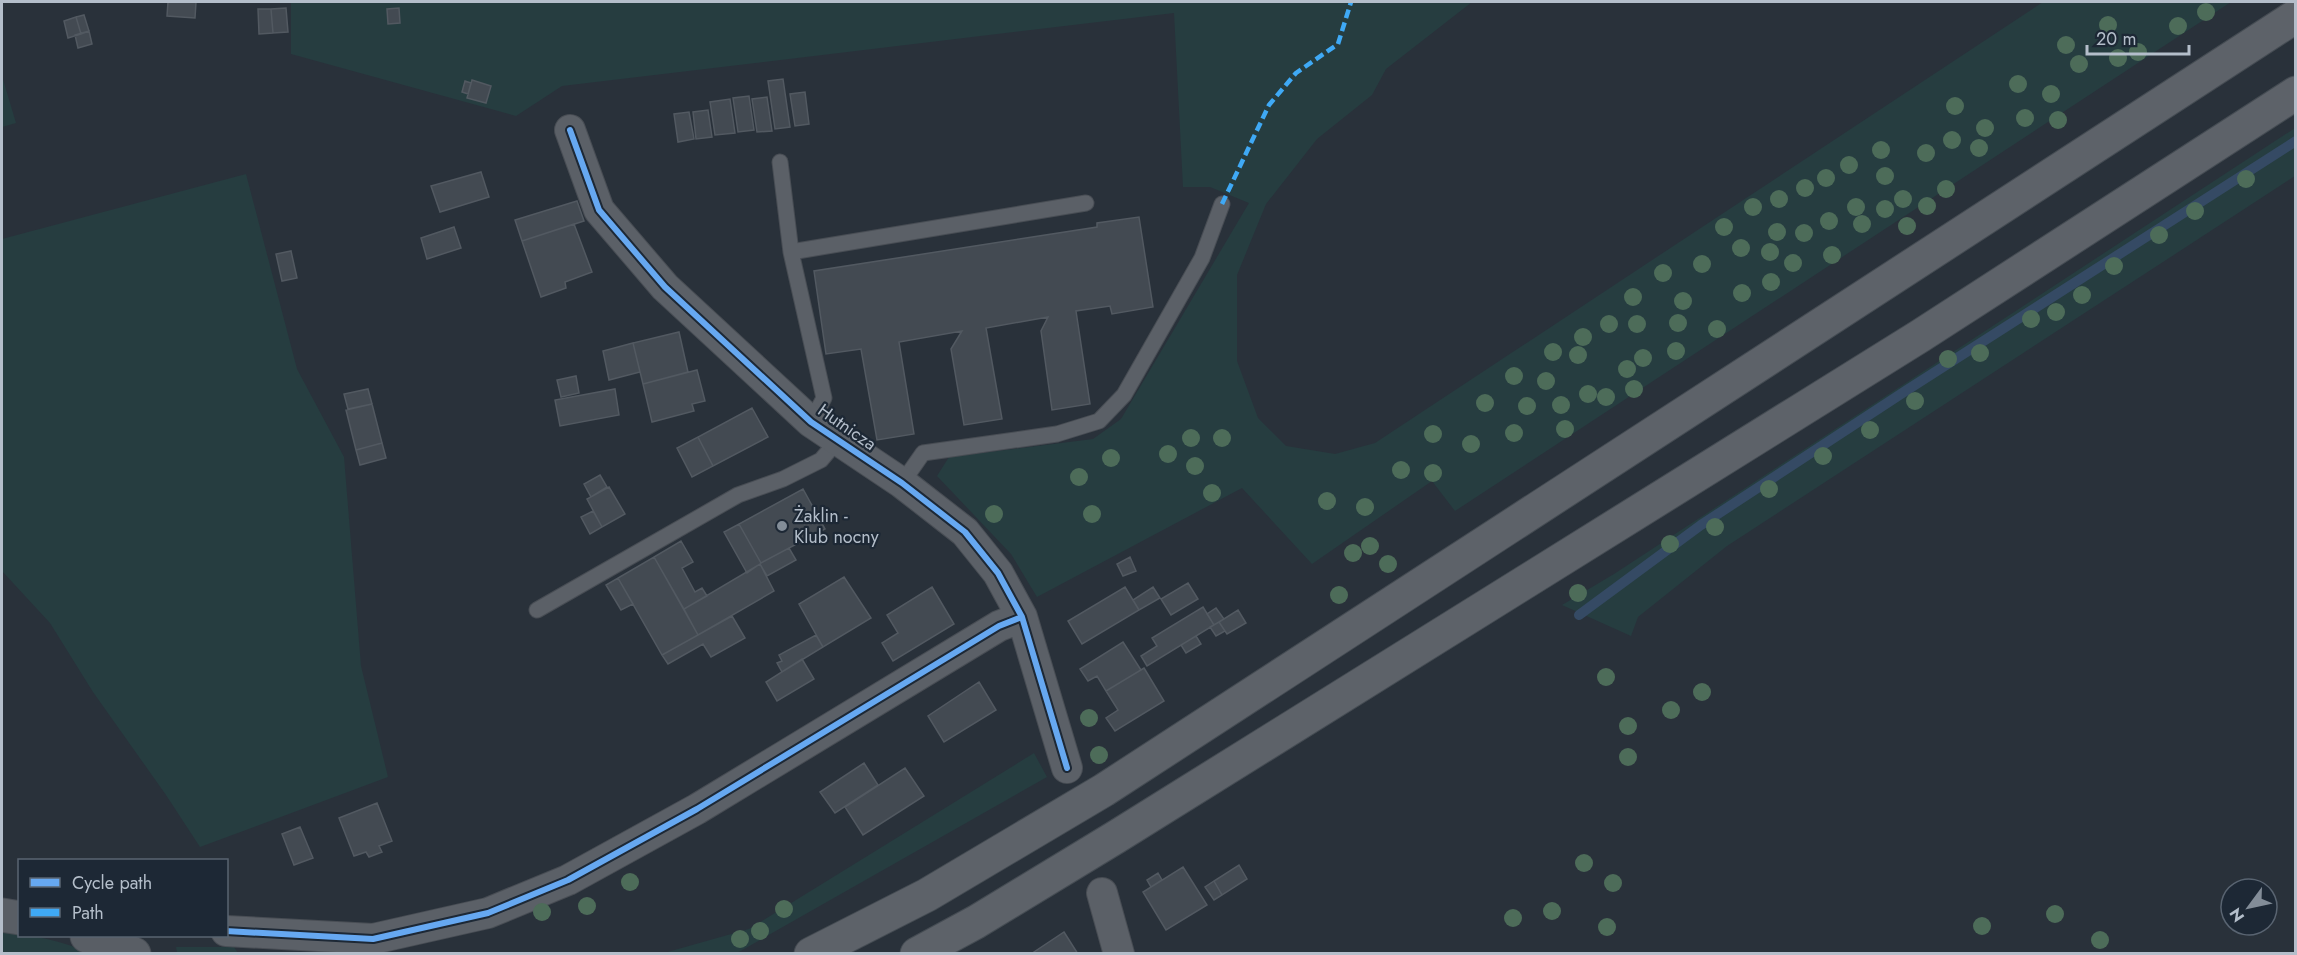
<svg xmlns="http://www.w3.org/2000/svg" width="2297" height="955" viewBox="0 0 2297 955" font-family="Jost,sans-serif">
	<rect width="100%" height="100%" fill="#29313a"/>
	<path fill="#263d40" d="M291 2H1472L1386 69 1372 95 1317 139 1266 204 1237 275V361L1258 418 1286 446 1335 454 1375 443 2043 2H2231L1455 511 1432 481 1312 564 1242 488 1037 597 1011 554 937 476 949 457 1093 439 1121 419 1249 203 1210 187H1183L1174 13 562 86 516 116 291 54Z
		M2 76 16 123 2 127Z
		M2295 128V176L1727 546 1638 617 1631 636 1562 605 1614 574Z
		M246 174 297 369 344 457 361 666 388 777 200 847 166 795 93 692 50 623 2 571V239Z
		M1034 753 1047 777 737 953H664L749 929Z
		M2 932C30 935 62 940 89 953H2Z
		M176 947H234L238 953H177Z"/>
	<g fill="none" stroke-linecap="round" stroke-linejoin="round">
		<path stroke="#354a64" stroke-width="10" d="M1579 615 1701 525 1907 390 2296 141"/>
	</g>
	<path fill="#434a52" stroke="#525961" stroke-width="1.5" d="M168 2H196L195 18 167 16Z
		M286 8 288 32 273 33 271 9Z
		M399 8 400 23 388 24 387 9Z
		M258 9H271L273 33 259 34Z
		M84 15 89 31 81 34 76 17Z
		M76 17 81 34 68 38 64 21Z
		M89 31 92 44 78 48 75 35Z
		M783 79 790 127 775 129 768 81Z
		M472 80 491 86 486 103 467 98Z
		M465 81 471 83 468 94 462 92Z
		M805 92 809 124 795 126 790 94Z
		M749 96 754 130 738 132 733 98Z
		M767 97 772 131 757 132 752 99Z
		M730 99 735 133 715 135 710 102Z
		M708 110 712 137 696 139 693 112Z
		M689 112 694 139 678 142 674 114Z
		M481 172 489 197 440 212 431 186Z
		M577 201 584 221 522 241 515 220Z
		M1139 217 1153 307 1112 314 1110 306 1076 311 1090 404 1052 410 1041 331 1048 317 986 328 1002 419 964 425 951 349 962 331 899 342 914 434 877 440 861 349 826 354 814 271 1097 227V223Z
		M574 224 592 272 565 282 566 288 541 297 522 241Z
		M454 227 461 248 427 259 421 238Z
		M291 251 297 278 282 281 276 254Z
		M679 332 688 372 643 384 633 343Z
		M633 343 640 372 609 380 603 351Z
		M697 370 705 401 692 404 694 411 652 422 643 384Z
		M576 376 579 393 561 397 557 380Z
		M368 389 372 404 348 409 344 394Z
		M615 389 619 415 560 426 555 400Z
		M372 404 382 443 356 450 346 410Z
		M752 408 768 437 713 466 698 437Z
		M698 437 713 466 692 477 677 448Z
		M382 443 386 458 360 465 356 450Z
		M600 475 607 487 591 497 584 484Z
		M609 487 625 514 602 527 587 499Z
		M803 489 825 529 761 563 739 524Z
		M593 511 602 527 590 534 581 517Z
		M739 524 761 563 789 548 796 560 767 576 760 564 747 573 724 532Z
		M681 541 693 562 682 568 695 592 702 588 707 596 684 609 654 557Z
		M654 557 698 635 662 655 618 578Z
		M1130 557 1136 571 1123 576 1117 564Z
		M760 564 774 591 698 635 684 609Z
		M844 577 871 618 823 647 799 604Z
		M618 578 633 604 621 610 606 585Z
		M1188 583 1198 599 1171 615 1161 599Z
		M932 587 954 624 893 661 882 643 898 633 887 615Z
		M1125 587 1139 610 1082 644 1068 621Z
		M1153 587 1160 598 1139 610 1133 600Z
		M1203 607 1214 625 1147 666 1141 656 1157 646 1152 638Z
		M1216 608 1224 619 1214 625 1207 614Z
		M1238 610 1246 623 1227 634 1219 622Z
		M732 616 745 638 711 657 703 644 668 664 662 655Z
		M1219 622 1225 631 1216 636 1210 627Z
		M816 635 823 647 782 672 777 663 782 661 779 655Z
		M1196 636 1201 644 1186 653 1181 645Z
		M1123 642 1141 670 1106 691 1097 676 1088 681 1080 669Z
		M802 659 814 679 777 701 766 682Z
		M1144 668 1164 701 1115 731 1106 718 1118 710 1106 691Z
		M979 682 996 710 944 742 928 716Z
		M864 763 878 785 835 813 820 792Z
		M905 768 924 796 863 835 845 807Z
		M377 803 392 841 379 846 382 852 369 857 366 852 354 856 339 818Z
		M300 827 313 858 294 865 282 834Z
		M1239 865 1247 879 1222 895 1214 881Z
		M1183 867 1207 905 1166 930 1143 892Z
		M1158 873 1162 880 1151 887 1147 880Z
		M1214 881 1222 895 1214 900 1205 887Z
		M1064 932 1078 954H1031Z"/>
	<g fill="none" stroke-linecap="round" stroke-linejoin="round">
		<defs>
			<path id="lane" d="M780 162 791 252
				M811 422 824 398 791 252 1086 203
				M902 483 923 453 1057 434 1099 421 1124 395 1202 258 1222 204
				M537 610 738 495 783 479 821 460 837 441"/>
			<path id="street" d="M570 130 599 210 665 287 811 422 902 483 965 532 998 573 1022 617 1067 768
				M1102 893 1119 954
				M226 931 373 939 488 913 568 880 697 809 999 626 1022 617"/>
			<path id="secondary" d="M2 915 20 918
				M87 936 134 954"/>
			<path id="primary" d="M811 954 927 895 1104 790 2296 16
				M917 954 976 922 1116 837 1798 412 1920 336 2296 93"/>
		</defs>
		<use href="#lane" stroke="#484d54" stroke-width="17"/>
		<use href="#street" stroke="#484d54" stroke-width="32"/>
		<use href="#secondary" stroke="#484d54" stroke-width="35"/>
		<use href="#primary" stroke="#454c53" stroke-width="35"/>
		<use href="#lane" stroke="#5b6067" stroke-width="15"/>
		<use href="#street" stroke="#5b6067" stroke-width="30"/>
		<use href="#secondary" stroke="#595e65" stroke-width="33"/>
		<use href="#primary" stroke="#5d6269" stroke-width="33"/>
		<path stroke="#3fa9f5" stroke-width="4.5" stroke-dasharray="9 4.5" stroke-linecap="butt" d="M1222 204 1269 105 1296 73 1338 44 1351 2"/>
		<defs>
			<path id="cycleway" d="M570 130 599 210 665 287 811 422 902 483 965 532 998 573 1022 617 1067 768
				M226 931 373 939 488 913 568 880 697 809 999 626 1022 617"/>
		</defs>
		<use href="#cycleway" stroke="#1d2835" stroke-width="10"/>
		<use href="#cycleway" stroke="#66a8f1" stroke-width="6"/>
	</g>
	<g fill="#4d6c59">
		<circle cx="2206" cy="12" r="9"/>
		<circle cx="2108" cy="25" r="9"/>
		<circle cx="2178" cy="26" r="9"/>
		<circle cx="2066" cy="45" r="9"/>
		<circle cx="2138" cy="52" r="9"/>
		<circle cx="2118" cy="58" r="9"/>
		<circle cx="2079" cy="64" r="9"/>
		<circle cx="2018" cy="84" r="9"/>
		<circle cx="2051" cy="94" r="9"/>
		<circle cx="1955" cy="106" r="9"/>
		<circle cx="2025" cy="118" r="9"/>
		<circle cx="2058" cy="120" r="9"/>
		<circle cx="1985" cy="128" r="9"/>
		<circle cx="1952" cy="140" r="9"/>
		<circle cx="1979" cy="148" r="9"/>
		<circle cx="1881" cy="150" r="9"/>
		<circle cx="1926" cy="153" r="9"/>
		<circle cx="1849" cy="165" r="9"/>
		<circle cx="1885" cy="176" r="9"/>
		<circle cx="1826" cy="178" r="9"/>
		<circle cx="2246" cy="179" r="9"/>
		<circle cx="1805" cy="188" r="9"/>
		<circle cx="1946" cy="189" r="9"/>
		<circle cx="1779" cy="199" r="9"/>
		<circle cx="1903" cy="199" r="9"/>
		<circle cx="1927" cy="206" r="9"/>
		<circle cx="1753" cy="207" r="9"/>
		<circle cx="1856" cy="207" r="9"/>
		<circle cx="1885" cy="209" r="9"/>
		<circle cx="2195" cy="211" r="9"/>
		<circle cx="1829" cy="221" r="9"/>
		<circle cx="1862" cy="224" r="9"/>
		<circle cx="1907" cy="226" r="9"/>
		<circle cx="1724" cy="227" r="9"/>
		<circle cx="1777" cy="232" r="9"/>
		<circle cx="1804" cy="233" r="9"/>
		<circle cx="2159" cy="235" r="9"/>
		<circle cx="1741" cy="248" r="9"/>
		<circle cx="1770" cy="252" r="9"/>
		<circle cx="1832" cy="255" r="9"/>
		<circle cx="1793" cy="263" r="9"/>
		<circle cx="1702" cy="264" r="9"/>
		<circle cx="2114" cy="266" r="9"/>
		<circle cx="1663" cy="273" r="9"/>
		<circle cx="1771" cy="282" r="9"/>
		<circle cx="1742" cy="293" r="9"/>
		<circle cx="2082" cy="295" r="9"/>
		<circle cx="1633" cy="297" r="9"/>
		<circle cx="1683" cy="301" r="9"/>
		<circle cx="2056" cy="312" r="9"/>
		<circle cx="2031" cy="319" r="9"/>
		<circle cx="1678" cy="323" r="9"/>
		<circle cx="1609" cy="324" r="9"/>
		<circle cx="1637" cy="324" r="9"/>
		<circle cx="1717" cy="329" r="9"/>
		<circle cx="1583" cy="337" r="9"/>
		<circle cx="1676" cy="351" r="9"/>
		<circle cx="1553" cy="352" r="9"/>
		<circle cx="1980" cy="353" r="9"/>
		<circle cx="1578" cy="355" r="9"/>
		<circle cx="1643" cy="358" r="9"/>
		<circle cx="1948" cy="359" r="9"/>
		<circle cx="1627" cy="369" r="9"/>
		<circle cx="1514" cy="376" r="9"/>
		<circle cx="1546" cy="381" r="9"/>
		<circle cx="1634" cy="389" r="9"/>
		<circle cx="1588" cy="394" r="9"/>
		<circle cx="1606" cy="397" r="9"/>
		<circle cx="1915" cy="401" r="9"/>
		<circle cx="1485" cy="403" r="9"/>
		<circle cx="1561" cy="405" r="9"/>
		<circle cx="1527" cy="406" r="9"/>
		<circle cx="1565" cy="429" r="9"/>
		<circle cx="1870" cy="430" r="9"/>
		<circle cx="1514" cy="433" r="9"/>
		<circle cx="1433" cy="434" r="9"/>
		<circle cx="1191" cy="438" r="9"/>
		<circle cx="1222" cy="438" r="9"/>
		<circle cx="1471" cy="444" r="9"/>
		<circle cx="1168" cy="454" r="9"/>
		<circle cx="1823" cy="456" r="9"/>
		<circle cx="1111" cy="458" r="9"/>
		<circle cx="1195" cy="466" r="9"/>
		<circle cx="1401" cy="470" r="9"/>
		<circle cx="1433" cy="473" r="9"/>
		<circle cx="1079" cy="477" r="9"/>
		<circle cx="1769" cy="489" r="9"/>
		<circle cx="1212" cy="493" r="9"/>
		<circle cx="1327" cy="501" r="9"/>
		<circle cx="1365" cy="507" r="9"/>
		<circle cx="994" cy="514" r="9"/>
		<circle cx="1092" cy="514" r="9"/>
		<circle cx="1715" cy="527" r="9"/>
		<circle cx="1670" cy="544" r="9"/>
		<circle cx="1370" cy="546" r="9"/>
		<circle cx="1353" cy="553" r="9"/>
		<circle cx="1388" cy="564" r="9"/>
		<circle cx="1578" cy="593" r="9"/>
		<circle cx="1339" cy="595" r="9"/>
		<circle cx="1606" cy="677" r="9"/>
		<circle cx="1702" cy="692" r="9"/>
		<circle cx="1671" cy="710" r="9"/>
		<circle cx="1089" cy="718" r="9"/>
		<circle cx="1628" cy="726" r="9"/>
		<circle cx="1099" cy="755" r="9"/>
		<circle cx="1628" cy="757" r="9"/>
		<circle cx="1584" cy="863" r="9"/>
		<circle cx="630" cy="882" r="9"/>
		<circle cx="1613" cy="883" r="9"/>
		<circle cx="587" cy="906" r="9"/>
		<circle cx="784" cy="909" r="9"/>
		<circle cx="1552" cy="911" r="9"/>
		<circle cx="542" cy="912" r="9"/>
		<circle cx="2055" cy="914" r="9"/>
		<circle cx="1513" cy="918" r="9"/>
		<circle cx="1982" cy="926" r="9"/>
		<circle cx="1607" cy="927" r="9"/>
		<circle cx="760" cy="931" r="9"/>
		<circle cx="740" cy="939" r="9"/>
		<circle cx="2100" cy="940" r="9"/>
	</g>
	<circle fill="#838d98" stroke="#1d2835" stroke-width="2" cx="782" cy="526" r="6"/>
	<g text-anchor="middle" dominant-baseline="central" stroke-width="4.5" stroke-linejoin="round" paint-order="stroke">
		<g font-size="18" fill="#b4beca" stroke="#1d2835">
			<text transform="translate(847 427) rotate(35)">Hutnicza</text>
		</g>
		<g font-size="18" fill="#b4beca" stroke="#1d2835" text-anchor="start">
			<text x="794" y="516">Żaklin -<tspan x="794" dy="21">Klub nocny</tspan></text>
		</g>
	</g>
	<rect width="2297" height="955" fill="none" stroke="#b4beca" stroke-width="6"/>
	<rect x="18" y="859" width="210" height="78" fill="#1d2835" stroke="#596471" stroke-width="1.5"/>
	<rect x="30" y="878" width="30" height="9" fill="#66a8f1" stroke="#596471" stroke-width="1.5"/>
	<text x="72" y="889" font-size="18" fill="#b4beca">Cycle path</text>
	<rect x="30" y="908" width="30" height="9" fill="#3fa9f5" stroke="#596471" stroke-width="1.5"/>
	<text x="72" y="919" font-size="18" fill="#b4beca">Path</text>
	<g transform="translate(2249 907) rotate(237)"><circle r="28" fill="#1d2835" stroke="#596471" stroke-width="1.5"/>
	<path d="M0-4.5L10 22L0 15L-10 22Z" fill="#838d98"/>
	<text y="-9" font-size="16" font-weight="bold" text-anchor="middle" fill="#b4beca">N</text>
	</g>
	<path d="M2087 45v9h102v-9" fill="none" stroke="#b4beca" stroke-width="3"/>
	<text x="2096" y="45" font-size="18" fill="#b4beca" stroke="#1d2835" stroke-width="4.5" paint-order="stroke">20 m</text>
</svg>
